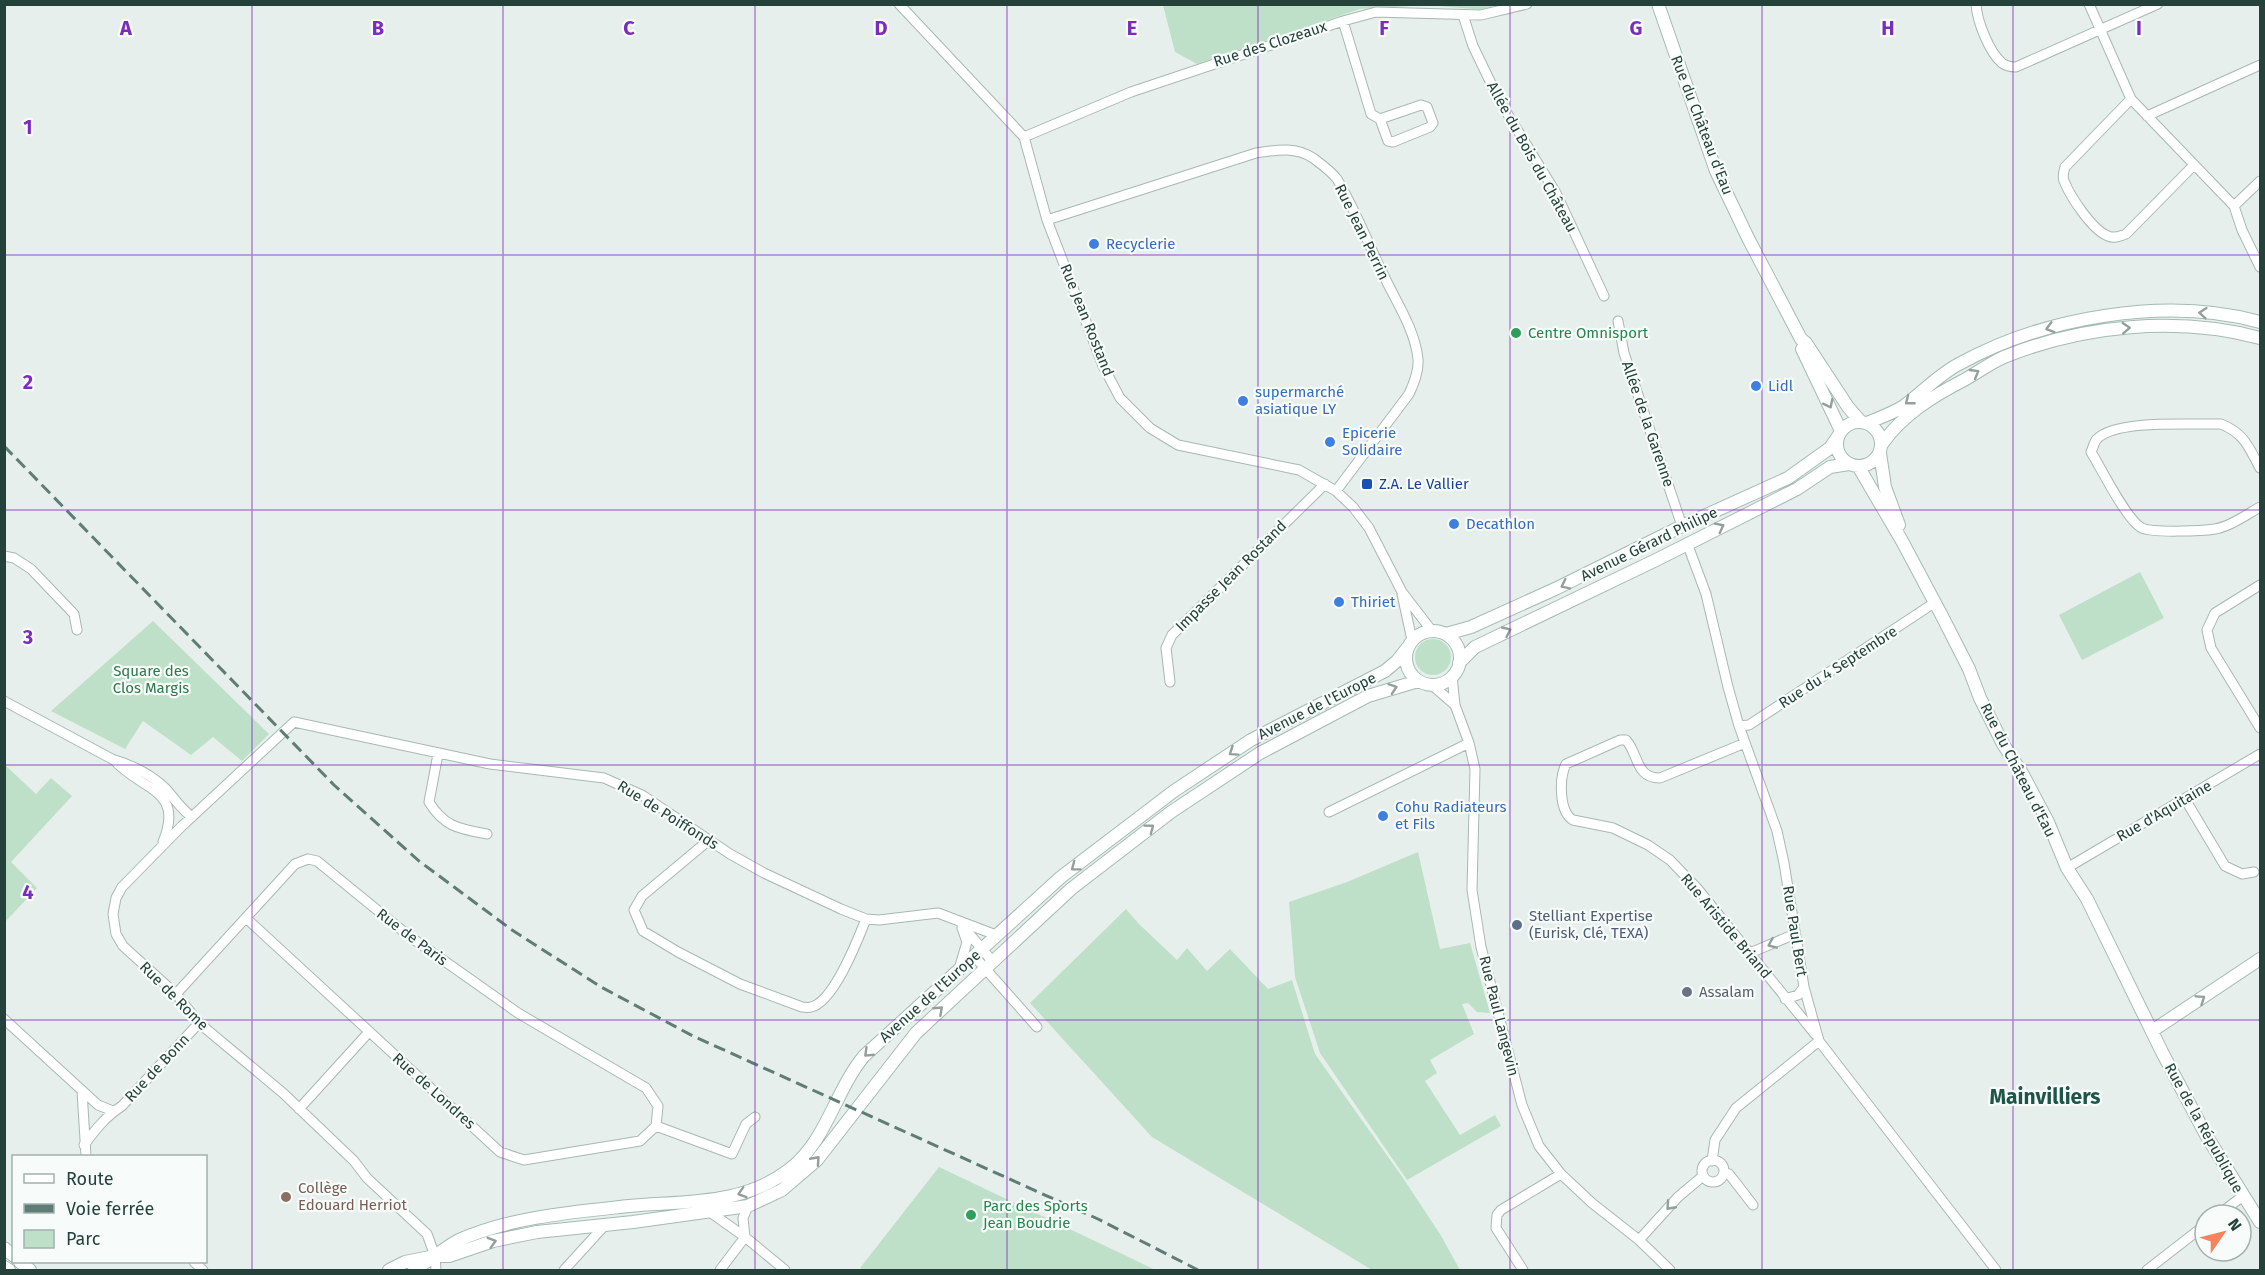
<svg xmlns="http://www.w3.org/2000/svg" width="2265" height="1275" viewBox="0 0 2265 1275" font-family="'Fira Sans',sans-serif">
	<rect width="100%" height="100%" fill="#e6efeb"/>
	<path fill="#bfe0c8" d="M1163 5H1506L1484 10 1427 5 1360 9 1197 64 1175 52Z
		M2140 572 2164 618 2082 660 2059 615Z
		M153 621 269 734 242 761 213 737 191 755 143 721 125 749 51 711Z
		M1415 657a18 18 0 1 1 36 0a18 18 0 1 1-36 0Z
		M5 765 36 794 51 778 72 796 11 862 37 888 5 922Z
		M1418 852 1440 949 1470 943 1490 1013 1477 1012 1468 1003 1462 1004 1474 1034 1430 1060 1437 1073 1425 1081 1460 1135 1495 1115 1501 1126 1407 1180 1320 1053 1295 977 1289 902 1347 882Z
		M1126 909 1139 924 1177 960 1187 948 1207 971 1230 949 1268 989 1292 980 1315 1054 1403 1178 1440 1234 1460 1270H1372L1152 1137 1030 1003Z
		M939 1167 1139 1262 1155 1270H863L860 1268Z"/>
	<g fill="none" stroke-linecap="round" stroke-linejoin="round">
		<defs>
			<path id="street" d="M899 4 1024 137 1047 220 1103 366 1120 398 1150 428 1178 445 1299 470 1336 491 1353 507 1369 528 1402 592 1432 631
				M1976 4C1977 21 1989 52 2002 63 2006 66 2011 67 2016 67L2158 4
				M2089 4 2131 99 2234 206 2242 230 2260 267
				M1463 15 1473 46 1499 100 1556 193 1604 296
				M1343 21 1371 114 1380 119 1388 141 1393 142 1430 127 1433 123 1427 107 1421 105 1380 119
				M2131 99 2065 167C2064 171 2062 176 2064 181 2070 196 2092 230 2108 236 2114 239 2120 236 2126 234L2194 165
				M2147 116 2260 65
				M1024 137 1131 92 1343 21 1376 12 1481 15 1527 4
				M2234 206 2260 181
				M1047 220 1256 153C1276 150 1295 146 1313 158 1321 164 1331 171 1337 179 1355 209 1368 243 1383 274 1395 300 1415 329 1418 359 1419 371 1414 383 1409 394L1336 491
				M1618 321 1624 353 1682 526
				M2260 468C2248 446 2245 434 2221 424 2193 425 2116 419 2097 439 2094 442 2093 448 2091 452 2101 468 2127 521 2142 528 2151 533 2203 531 2215 529 2231 526 2246 515 2260 507
				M1687 543 1706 594 1728 687 1739 726 1777 831 1784 863 1804 987 1819 1041 1996 1270
				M4 556 14 558 31 569 74 614 77 630
				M2260 585 2215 613 2207 630 2211 648 2260 728
				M1402 594 1412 640
				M1452 676 1455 705 1469 743 1475 769 1472 890 1481 947 1522 1105 1539 1146 1561 1174 1592 1203 1639 1240 1670 1270
				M1170 682 1166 648 1172 635 1325 484
				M1432 685 1455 705
				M4 701 112 759C132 765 151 774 166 789 175 799 181 809 192 817
				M1739 726 1749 725 1934 603
				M1745 743 1660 778C1635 778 1639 754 1626 740H1620L1566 764C1559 778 1559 812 1573 820L1613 828 1648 845 1670 860 1697 888 1815 1034
				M438 754 429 802C444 827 460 829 487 834
				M114 760C141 791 185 788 163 842
				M2185 799 2225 866 2242 874 2254 872
				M1329 812 1469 743
				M709 840 642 896 634 910 643 931 678 952 740 984 802 1007C805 1007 808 1008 811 1007 834 1002 858 939 866 919
				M2067 868 2260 754
				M246 918 500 1152 524 1160 640 1141 656 1126
				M962 925 992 961
				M1750 953 1795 934
				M974 956 1037 1027
				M959 969 967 942 962 928
				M176 994 295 864 308 859 317 861 409 936 518 1013 646 1088 658 1106 656 1126
				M1785 999 1798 995 1804 987
				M4 1019 98 1105 113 1111
				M82 1091 86 1156
				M299 1109 369 1032
				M656 1126 732 1154 746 1124 755 1117
				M84 1145C95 1130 106 1116 122 1106L199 1023
				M1702 1171a11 11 0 1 1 22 0a11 11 0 1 1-22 0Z
				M1712 1161 1715 1140 1736 1108 1819 1041
				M1724 1173 1729 1174 1753 1205
				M748 1206 743 1218 745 1237 785 1270
				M710 1212 745 1237 720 1270
				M2218 1215 2243 1196
				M1639 1240 1678 1197 1703 1176
				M194 1262 203 1270
				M436 1270 435 1256 427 1234 367 1178 354 1161 283 1093 199 1023 176 994 123 946 116 934 113 914 116 898 122 887 182 826 294 722 490 764 604 778 642 795 730 854 764 873 841 909 866 919 879 920 938 913 996 935
				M564 1270 606 1224
				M1523 1270 1496 1228 1497 1215 1501 1210 1561 1174
				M2147 1270 2205 1225"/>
			<path id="secondary" d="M1658 4 1716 171 1748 238 1801 339 1806 343 1848 407 1861 422
				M1802 349 1841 431
				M1837 444a22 22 0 1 1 44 0a22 22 0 1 1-44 0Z
				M1867 423C1879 418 1893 413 1904 406 1923 392 1938 375 1959 364 2044 317 2166 296 2260 322
				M1882 444C1902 415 1933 396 1964 380 1977 373 1990 363 2004 357 2083 325 2177 316 2260 338
				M1880 453 1885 487 1899 525
				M1858 466 1902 541 1942 616 1969 669 1980 698 2003 744 2022 773 2048 822 2067 868 2087 899 2162 1052 2206 1135 2260 1222
				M1406 658a27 27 0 1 1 54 0a27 27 0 1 1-54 0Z
				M1446 634 1471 627 1555 589 1682 526 1788 478 1830 448 1839 435
				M1459 663 1475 647 1656 560 1797 489 1830 467 1849 464
				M2152 1031 2260 959
				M4 1248 14 1256
				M20 1262 30 1270
				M4 1267 9 1270
				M389 1270 405 1262 435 1256H449L493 1241 537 1232 633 1222 748 1206 782 1190 817 1160 916 1033 1071 889 1171 812 1260 753 1368 696 1418 681
				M414 1270C429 1261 444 1248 459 1240 511 1217 573 1212 629 1206 684 1201 743 1206 790 1169 827 1140 835 1091 864 1056L1061 877 1174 791 1251 740 1385 671 1397 661 1408 647"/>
		</defs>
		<use href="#street" stroke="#a8b8b2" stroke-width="11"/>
		<use href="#secondary" stroke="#a4bbb3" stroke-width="14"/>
		<use href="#street" stroke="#fff" stroke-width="9"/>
		<use href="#secondary" stroke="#fff" stroke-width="12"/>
		<path stroke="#5f7d75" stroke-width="3" stroke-dasharray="12 6" stroke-linecap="butt" d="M4 446 334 785 419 861 512 930 601 987 693 1036 1098 1219 1198 1270"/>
	</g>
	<defs><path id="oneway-chevron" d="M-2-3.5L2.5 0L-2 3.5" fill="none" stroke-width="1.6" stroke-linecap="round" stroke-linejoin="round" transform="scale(1.5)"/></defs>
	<g stroke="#92a09c">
		<use href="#oneway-chevron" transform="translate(2203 313) rotate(-175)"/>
		<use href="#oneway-chevron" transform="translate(2050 328) rotate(164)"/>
		<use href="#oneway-chevron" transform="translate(2126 328) rotate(-3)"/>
		<use href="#oneway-chevron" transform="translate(1975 373) rotate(-30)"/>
		<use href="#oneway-chevron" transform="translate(1909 401) rotate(142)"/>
		<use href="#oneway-chevron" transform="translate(1829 404) rotate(63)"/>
		<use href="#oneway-chevron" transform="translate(1720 527) rotate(-27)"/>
		<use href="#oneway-chevron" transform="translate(1565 585) rotate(154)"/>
		<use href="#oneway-chevron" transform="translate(1507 631) rotate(-25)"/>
		<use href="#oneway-chevron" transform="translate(1393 688) rotate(-19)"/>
		<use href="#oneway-chevron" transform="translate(1233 752) rotate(146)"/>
		<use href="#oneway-chevron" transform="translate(1150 828) rotate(-37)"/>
		<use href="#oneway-chevron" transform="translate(1075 867) rotate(143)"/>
		<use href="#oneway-chevron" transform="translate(1772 944) rotate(157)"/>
		<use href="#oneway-chevron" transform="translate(2201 999) rotate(-34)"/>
		<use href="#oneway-chevron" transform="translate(939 1010) rotate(-43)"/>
		<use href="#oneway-chevron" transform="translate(868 1053) rotate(136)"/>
		<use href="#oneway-chevron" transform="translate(816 1160) rotate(-48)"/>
		<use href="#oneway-chevron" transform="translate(742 1193) rotate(163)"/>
		<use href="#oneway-chevron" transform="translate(1670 1206) rotate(132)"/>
		<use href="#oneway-chevron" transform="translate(492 1242) rotate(-16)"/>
	</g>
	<path fill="none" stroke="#7b2cbf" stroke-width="1.5" stroke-opacity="0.55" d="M252 4V1270M503 4V1270M755 4V1270M1007 4V1270M1258 4V1270M1510 4V1270M1762 4V1270M2013 4V1270M4 255H2260M4 510H2260M4 765H2260M4 1020H2260"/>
	<g fill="#3f7fe0" stroke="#f7fbf9" stroke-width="2">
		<circle cx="1094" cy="244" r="6"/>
		<circle cx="1756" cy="386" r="6"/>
		<circle cx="1243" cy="401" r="6"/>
		<circle cx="1330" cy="442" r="6"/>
		<circle cx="1454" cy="524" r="6"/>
		<circle cx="1339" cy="602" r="6"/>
		<circle cx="1383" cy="816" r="6"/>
	</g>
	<g fill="#2e9e5b" stroke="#f7fbf9" stroke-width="2">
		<circle cx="1516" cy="333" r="6"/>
		<circle cx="971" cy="1215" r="6"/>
	</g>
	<rect fill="#1a4fb4" stroke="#f7fbf9" stroke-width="2" x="1361" y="478" width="12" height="12" rx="3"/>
	<circle fill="#5c6f8a" stroke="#f7fbf9" stroke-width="2" cx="1517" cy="925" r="6"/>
	<circle fill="#6b7280" stroke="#f7fbf9" stroke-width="2" cx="1687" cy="992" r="6"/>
	<circle fill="#8d6e63" stroke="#f7fbf9" stroke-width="2" cx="286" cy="1197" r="6"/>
	<g text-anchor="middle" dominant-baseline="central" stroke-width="4.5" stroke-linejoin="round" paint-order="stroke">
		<g font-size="15" fill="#24423a" stroke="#f7fbf9">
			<text transform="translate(1270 44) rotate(-18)">Rue des Clozeaux</text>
			<text transform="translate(1702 125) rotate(69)">Rue du Château d'Eau</text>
			<text transform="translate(1532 157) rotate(61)">Allée du Bois du Château</text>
			<text transform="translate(1362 232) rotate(64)">Rue Jean Perrin</text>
			<text transform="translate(1087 320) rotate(68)">Rue Jean Rostand</text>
			<text transform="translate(1648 424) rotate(71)">Allée de la Garenne</text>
			<text transform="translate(1649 544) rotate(-26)">Avenue Gérard Philipe</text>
			<text transform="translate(1231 576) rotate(-45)">Impasse Jean Rostand</text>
			<text transform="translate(1838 667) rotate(-33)">Rue du 4 Septembre</text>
			<text transform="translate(1317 706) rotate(-27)">Avenue de l'Europe</text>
			<text transform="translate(2018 770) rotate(63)">Rue du Château d'Eau</text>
			<text transform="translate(2164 811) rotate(-30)">Rue d'Aquitaine</text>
			<text transform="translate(668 815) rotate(32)">Rue de Poiffonds</text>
			<text transform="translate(1726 926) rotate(50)">Rue Aristide Briand</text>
			<text transform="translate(1795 931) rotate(81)">Rue Paul Bert</text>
			<text transform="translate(412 937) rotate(37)">Rue de Paris</text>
			<text transform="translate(174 996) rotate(45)">Rue de Rome</text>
			<text transform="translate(930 996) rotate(-42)">Avenue de l'Europe</text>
			<text transform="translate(1499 1016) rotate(76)">Rue Paul Langevin</text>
			<text transform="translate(157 1068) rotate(-47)">Rue de Bonn</text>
			<text transform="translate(434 1091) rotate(42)">Rue de Londres</text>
			<text transform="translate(2204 1128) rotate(61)">Rue de la République</text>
		</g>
		<g font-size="15" fill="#366cbe" stroke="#f7fbf9" text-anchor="start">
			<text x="1106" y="244">Recyclerie</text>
			<text x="1768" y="386">Lidl</text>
			<text x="1255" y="392">supermarché<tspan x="1255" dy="17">asiatique LY</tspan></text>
			<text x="1342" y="433">Epicerie<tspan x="1342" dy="17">Solidaire</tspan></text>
			<text x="1466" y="524">Decathlon</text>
			<text x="1351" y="602">Thiriet</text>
			<text x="1395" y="807">Cohu Radiateurs<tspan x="1395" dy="17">et Fils</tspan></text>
		</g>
		<g font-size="15" fill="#27864d" stroke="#f7fbf9" text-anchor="start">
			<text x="1528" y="333">Centre Omnisport</text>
			<text x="983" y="1206">Parc des Sports<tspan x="983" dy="17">Jean Boudrie</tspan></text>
		</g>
		<g font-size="15" fill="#164399" stroke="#f7fbf9" text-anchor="start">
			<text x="1379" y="484">Z.A. Le Vallier</text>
		</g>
		<g font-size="15" fill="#2d7a4b" stroke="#f7fbf9">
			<text x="151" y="671">Square des<tspan x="151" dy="17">Clos Margis</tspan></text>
		</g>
		<g font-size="15" fill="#4e5e75" stroke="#f7fbf9" text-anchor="start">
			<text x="1529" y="916">Stelliant Expertise<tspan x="1529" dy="17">(Eurisk, Clé, TEXA)</tspan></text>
		</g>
		<g font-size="15" fill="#5b616d" stroke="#f7fbf9" text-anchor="start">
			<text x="1699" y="992">Assalam</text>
		</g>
		<g font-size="15" fill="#785e54" stroke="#f7fbf9" text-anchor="start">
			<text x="298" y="1188">Collège<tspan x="298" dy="17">Edouard Herriot</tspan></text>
		</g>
		<g font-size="21" font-weight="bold" fill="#1f5548" stroke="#f7fbf9">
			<text x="2045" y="1097">Mainvilliers</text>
		</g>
	</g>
	<g font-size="20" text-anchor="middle" font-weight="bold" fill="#7b2cbf" stroke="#f7fbf9" stroke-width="4.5" stroke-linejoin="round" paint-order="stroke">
		<text x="126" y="35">A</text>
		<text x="378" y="35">B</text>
		<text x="629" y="35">C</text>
		<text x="881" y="35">D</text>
		<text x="1132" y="35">E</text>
		<text x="1384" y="35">F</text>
		<text x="1636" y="35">G</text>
		<text x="1888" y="35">H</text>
		<text x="2139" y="35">I</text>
		<text x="28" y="134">1</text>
		<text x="28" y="389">2</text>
		<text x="28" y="644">3</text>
		<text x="28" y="899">4</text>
	</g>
	<rect width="2265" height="1275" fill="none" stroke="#24423a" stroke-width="12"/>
	<rect x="12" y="1155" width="195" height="108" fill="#f7fbf9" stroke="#a3b1ad" stroke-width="1.5"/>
	<rect x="24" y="1174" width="30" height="9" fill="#ffffff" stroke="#a3b1ad" stroke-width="1.5"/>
	<text x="66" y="1185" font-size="18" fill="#24423a">Route</text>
	<rect x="24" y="1204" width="30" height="9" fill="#5f7d75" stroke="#a3b1ad" stroke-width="1.5"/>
	<text x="66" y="1215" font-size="18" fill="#24423a">Voie ferrée</text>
	<rect x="24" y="1230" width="30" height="18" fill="#bfe0c8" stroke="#a3b1ad" stroke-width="1.5"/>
	<text x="66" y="1245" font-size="18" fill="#24423a">Parc</text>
	<g transform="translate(2223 1233) rotate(55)"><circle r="28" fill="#f7fbf9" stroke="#a3b1ad" stroke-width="1.5"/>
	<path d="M0-4.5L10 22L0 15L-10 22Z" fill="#f4845f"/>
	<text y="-9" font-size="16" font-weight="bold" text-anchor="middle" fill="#24423a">N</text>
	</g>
</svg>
